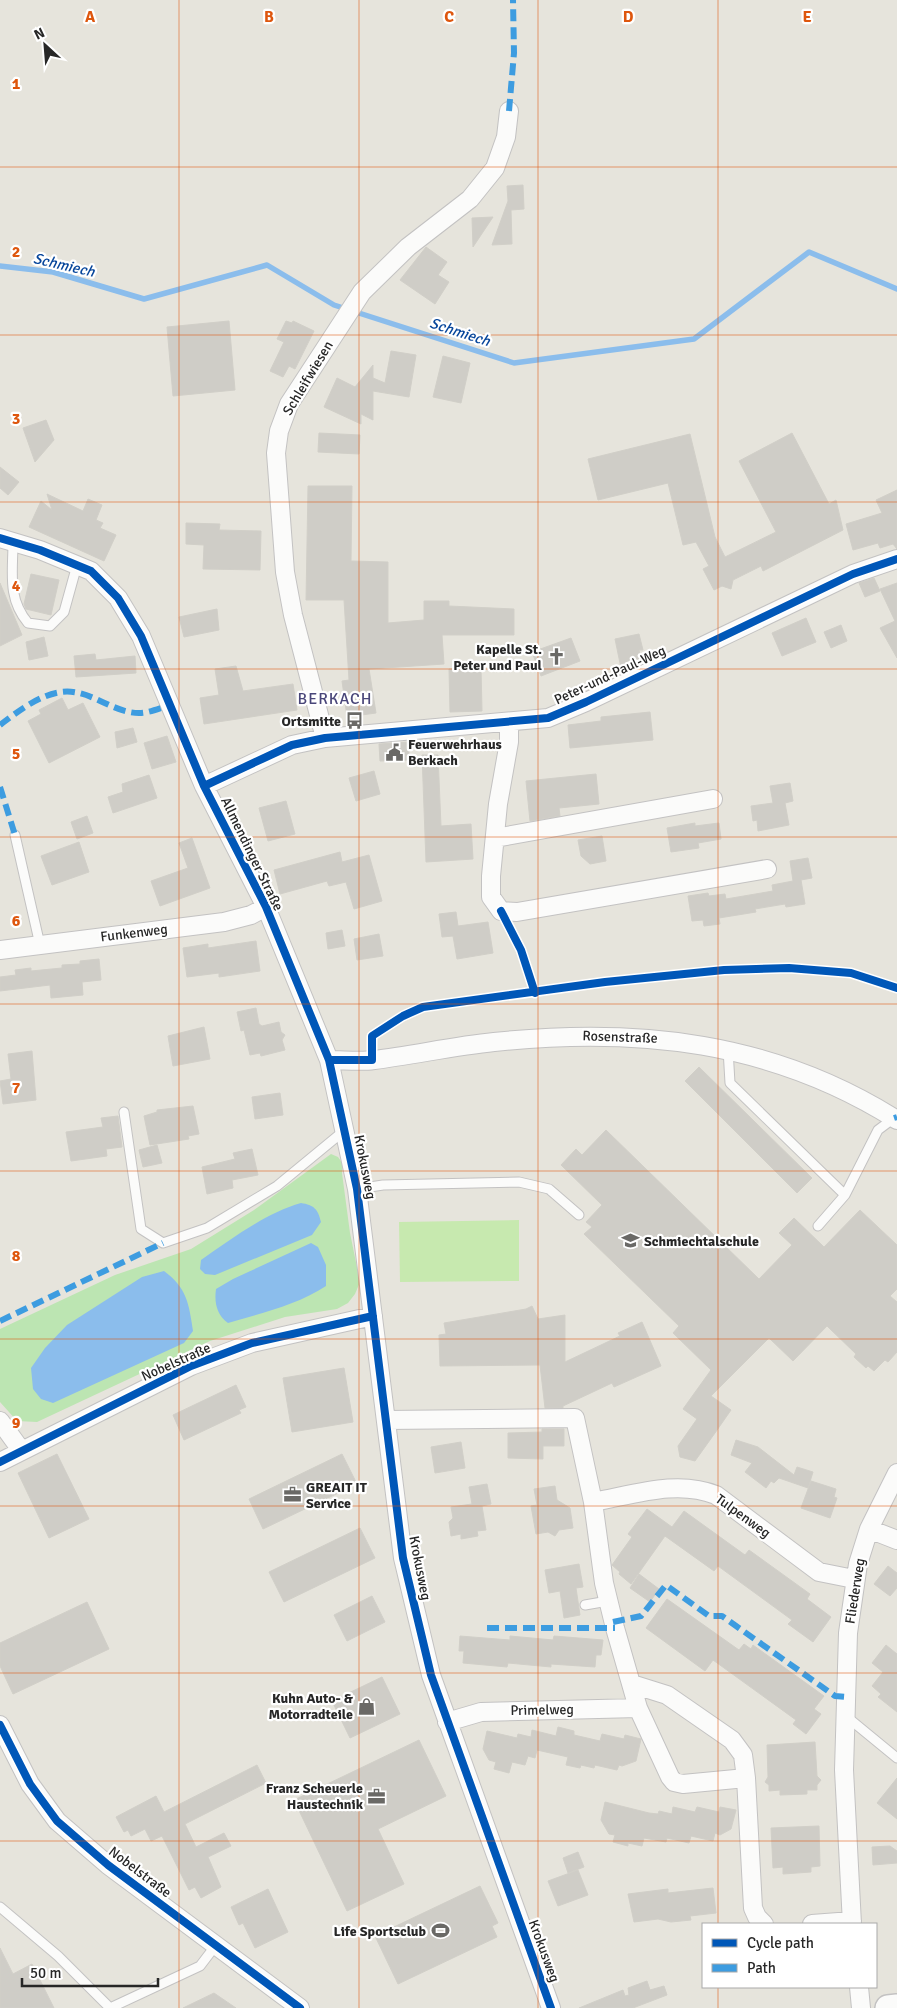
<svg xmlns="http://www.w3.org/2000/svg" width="897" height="2008" viewBox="0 0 897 2008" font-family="Signika,sans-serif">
	<rect width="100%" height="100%" fill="#e6e4dc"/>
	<path fill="#bce5b2" d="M331 1154 338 1157 343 1164 342 1173 350 1233 360 1282 355 1294 348 1303 337 1309 285 1317 210 1341 37 1422 17 1421 0 1402V1329L115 1275 191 1249 254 1210Z"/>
	<path fill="#c7e9af" d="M519 1220V1281L400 1282 399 1222Z"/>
	<path fill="#8bbdec" d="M301 1203C314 1205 318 1209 321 1222L312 1235 215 1275 205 1274 200 1269 201 1260C231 1239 266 1213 301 1203Z
		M311 1243 318 1247 326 1265V1286C297 1305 262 1313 228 1323 217 1315 214 1303 216 1289L233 1279Z
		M164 1271C187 1288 189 1304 193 1331L184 1343 53 1403 41 1399 33 1389 31 1368 45 1348 67 1325 142 1277Z"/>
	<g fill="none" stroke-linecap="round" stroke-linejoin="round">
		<path stroke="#8bbdec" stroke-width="5.5" d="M0 266 53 272 144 299 267 265 334 305 514 363 694 339 809 252 897 289"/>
	</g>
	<path fill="#cfcdc7" stroke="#d1cfc8" d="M523 185 524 209 511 210 512 244 492 245 508 201 507 186Z
		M493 217 473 247 472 218Z
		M426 247 447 262 438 275 449 282 435 304 400 280Z
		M229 321 235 390 173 396 167 327Z
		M286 321 292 323 293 321 314 331 295 369 289 366 283 377 270 371 284 342 277 339Z
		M391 351 416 355 409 397 373 391V420L361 414V424L324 407 337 378 355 387 373 365V378L385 383Z
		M443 356 470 363 461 403 433 397Z
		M46 420 54 440 35 462 23 428Z
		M319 433 360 435 359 454 318 452Z
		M792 433 829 504 836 500 843 530 763 571 761 566 733 580 731 589 722 586 714 590 703 569 709 566 696 542 683 545 668 483 598 500 588 459 690 434 715 537 725 557 776 532 739 461Z
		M0 467 19 482 8 495 0 488Z
		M308 486H352L351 561 388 562V623L424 620V601H449V606L514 609V635H442L444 664 369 669 376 713 347 717 342 681 349 680 344 600H306Z
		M897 490V549L893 544 880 548 878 543 853 550 846 524 882 513 876 500Z
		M47 494 83 511 88 499 102 505 96 520 103 523 100 528 116 535 104 561 29 527 41 501 52 510Z
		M186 523 220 524 219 530 261 531 260 570 203 569 204 545 186 544Z
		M31 574 59 580 51 615 26 609 24 604Z
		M874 578 880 591 865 597 859 583Z
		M0 583 22 635 0 646Z
		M897 583V658L880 628 895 621 880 589Z
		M217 609 219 630 184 637 179 617Z
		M806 618 816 642 782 656 772 633Z
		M841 625 847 641 831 648 824 632Z
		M639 634 643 650H639L642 663 621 668 615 639Z
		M44 637 48 656 29 660 26 642Z
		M571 638 580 661 541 676 532 652Z
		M95 654 96 660 135 656 136 673 76 677 74 656Z
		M236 666 243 691 293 684 297 710 204 724 200 698 219 695 215 669Z
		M481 668 482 711 450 712 449 669Z
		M62 698 68 710 83 703 100 737 49 763 28 721 41 714 39 710Z
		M650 712 653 740 570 748 568 725 601 721V717Z
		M133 728 137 742 117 748 115 732Z
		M167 736 176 762 152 769 144 743Z
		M409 742V760L380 761 379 744Z
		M422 755H438L441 826 471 824 473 859 426 862Z
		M374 771 380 794 356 801 349 778Z
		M596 774 599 804 559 808 560 816 530 821 526 781Z
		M149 775 157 798 113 813 108 797 123 792 122 784Z
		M790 783 793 801 785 803 789 825 758 831 757 820 753 821 751 806 773 803 770 786Z
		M286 801 295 834 268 841 259 808Z
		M87 816 93 833 77 839 71 822Z
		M695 823V826L719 823 721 839 698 843 699 848 671 852 667 828Z
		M602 836 606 861 590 864 581 856 578 840Z
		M192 838 210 888 160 906 151 881 188 868 179 843Z
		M79 842 89 872 52 885 41 856Z
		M340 852 342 862 369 855 382 901 354 909 346 882 329 886 327 881 280 894 274 870Z
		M808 858 812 878 801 880 805 904 786 907 785 904 755 909 756 912 719 918 720 924 704 926 703 920 692 921 688 896 708 893 709 896 725 894 726 899 773 891 772 885 793 881 790 861Z
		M456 912 458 926 488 922 493 953 457 959 453 936 442 937 439 914Z
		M342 930 345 946 328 949 326 933Z
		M379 934 383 956 357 960 354 939Z
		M256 941 260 971 219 977V973L187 977 183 948 208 944V948Z
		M99 959 101 980 82 982 83 995 51 998 50 985 0 991V977L16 975 15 970 31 968V971L62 968V965L80 964V961Z
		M256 1008 259 1024 262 1026 279 1022 281 1032 285 1035 282 1040 285 1050 261 1056 260 1053 250 1055 244 1030 241 1031 237 1012Z
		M204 1027 210 1059 173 1066 168 1036Z
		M32 1051 36 1100 3 1104 0 1081 11 1079 8 1054Z
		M699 1067 812 1178 797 1193 685 1081Z
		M280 1093 283 1115 255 1119 252 1097Z
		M193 1106 199 1134 188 1136 189 1139 150 1145 144 1116 157 1112V1110Z
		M118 1116 122 1147 106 1149 107 1156 71 1161 66 1132 103 1127 101 1118Z
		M606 1130 759 1279 792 1245 779 1233 794 1218 824 1247 860 1210 897 1245V1289L890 1296 897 1302V1352L888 1362 885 1360 874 1371 868 1366 866 1368 854 1357 856 1354 827 1326 793 1361 769 1338 711 1396 731 1410 715 1433 695 1461 680 1457 678 1446 697 1419 683 1409 711 1370 673 1333 679 1326 584 1234 592 1227 586 1222 602 1205 561 1165 576 1149 582 1155Z
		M157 1145 162 1163 143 1167 139 1150Z
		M252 1149 258 1175 232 1180 233 1188 207 1194 202 1167 235 1159 233 1153Z
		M532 1306 538 1319 565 1315V1362L620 1336 618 1333 642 1322 661 1366 614 1387 612 1383 563 1406V1408H545L540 1365 440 1366 439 1335 446 1334 444 1323 526 1309Z
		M344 1368 353 1422 292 1432 283 1378Z
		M236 1385 246 1407 239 1410 241 1413 184 1440 173 1415Z
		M542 1429H564V1446H543V1459L508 1458V1433L542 1432Z
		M736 1440 758 1447 794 1475 797 1467 813 1472 808 1488 779 1478 774 1483 771 1481 766 1488 745 1472 752 1463 731 1455Z
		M461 1442 465 1468 435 1473 431 1447Z
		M57 1454 89 1519 49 1538 18 1473Z
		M342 1454 357 1484 263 1529 249 1499Z
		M811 1481 836 1489 834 1497 837 1498 830 1518 801 1508Z
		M487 1484 491 1504 482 1506 486 1530 477 1531 478 1536 461 1539V1534L451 1536 449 1522 453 1518 451 1507 472 1504 469 1487Z
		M555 1486 557 1500 570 1508 573 1528 559 1530 555 1536 548 1532 536 1534 531 1506 537 1505 534 1489Z
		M647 1509 672 1527 684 1511 745 1555 749 1550 810 1594 807 1599 831 1617 813 1642 788 1624 792 1620 718 1566 714 1571 665 1536 631 1584 619 1574 620 1572 612 1565 632 1537 628 1534Z
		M360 1528 375 1558 284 1602 269 1572Z
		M579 1564 583 1587 576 1588 580 1615 564 1618 560 1591 549 1593 545 1570Z
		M888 1566 897 1573V1588L890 1596 874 1584Z
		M639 1574 659 1589 650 1602 630 1588Z
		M372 1596 385 1622 347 1641 334 1615Z
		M667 1599 739 1650 744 1644 751 1649 753 1645 824 1696 814 1709 821 1714 806 1734 793 1724 796 1720 713 1660 705 1671 646 1628Z
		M87 1602 109 1649 13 1694 0 1666V1643Z
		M460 1636 510 1640V1636L553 1640 554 1636 603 1640 601 1655H596L595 1667 551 1664V1667L508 1663 507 1667 463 1663 464 1651H459Z
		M886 1645 897 1654V1712L878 1697 881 1694 872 1686 883 1672 872 1663Z
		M382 1677 400 1714 350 1738 332 1701Z
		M558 1727 574 1731V1735L600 1741 602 1734 624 1739 625 1735 641 1739 636 1761 622 1766 619 1765 617 1770 595 1765 594 1768 581 1765 580 1768 566 1765 568 1757 537 1750 535 1758 528 1756 525 1765 512 1762 509 1773 494 1769 496 1762 489 1760 483 1749 487 1731 517 1738 518 1734 531 1737 532 1730 556 1736Z
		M419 1740 446 1796 378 1829 404 1884 347 1911 294 1800Z
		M815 1742 817 1776 821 1780 817 1785V1790H807V1794L780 1795V1790L769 1791V1785L765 1782 768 1777 767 1745Z
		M257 1765 266 1783 185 1824 196 1847 224 1833 231 1846 208 1857 221 1887 201 1898 195 1887 189 1890 162 1836 151 1841 145 1829 131 1836 128 1830 124 1832 116 1817 156 1796 164 1812Z
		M897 1778V1819L877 1803Z
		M605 1802 649 1813 658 1814 659 1811 672 1814 673 1807 695 1812 697 1807 719 1812 720 1807 736 1810 731 1829 720 1835 715 1833 713 1841 691 1836 689 1843 667 1838 666 1842 644 1838 642 1846 628 1843V1846L613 1842 615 1835 609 1834 601 1820Z
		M819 1826 820 1866 811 1867V1872L783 1874V1867L773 1868 771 1828Z
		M890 1846 897 1851V1863L873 1865 872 1847Z
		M578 1852 584 1867 568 1873 563 1858Z
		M578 1870 588 1895 558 1906 548 1881Z
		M480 1886 498 1923 492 1926 497 1937 398 1984 375 1936Z
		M713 1888 716 1913 690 1916 691 1920 671 1922 658 1919 634 1922 628 1894 668 1889V1893Z
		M268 1889 288 1932 255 1948 243 1923 239 1925 231 1907Z
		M0 1948 13 1974 32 1964 54 2008H0Z
		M647 1981 650 1990 664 1986 667 1995 633 2008H579L623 1990 625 1996 629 1995 628 1988Z
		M214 1993 236 2008H183Z"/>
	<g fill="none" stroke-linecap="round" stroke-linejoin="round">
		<defs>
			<path id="lane" d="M13 542C13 572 7 598 28 623L50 626 64 612 77 565
				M15 835 40 945
				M728 1049 730 1083 845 1195
				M124 1112 141 1229 163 1243 207 1228 277 1186 345 1130
				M357 1189 383 1185 519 1182 549 1189 579 1215
				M818 1226 845 1195 878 1130 894 1118
				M585 1605 608 1601
				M847 1717 897 1758
				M0 1907 58 1956 110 2008
				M110 2008 200 1966 216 1945"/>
			<path id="street" d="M0 538 40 550 91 571 118 598 141 636 204 786 266 907 329 1060 357 1189 403 1558 431 1675 551 2008
				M509 722V742L498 804 491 876V897L501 911 517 912 767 869
				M325 738 293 615 285 572 276 453 279 431 289 404 362 292 408 247 470 199 495 168 506 137 509 111
				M204 786 292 745 325 738 548 718 586 702 853 574 897 559
				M495 838 713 799
				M0 950 224 922 251 915 266 907
				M329 1060C344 1060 360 1062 374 1060 414 1055 454 1046 494 1042 638 1027 772 1041 897 1120
				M386 1420 575 1418 593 1502 604 1583 615 1628 638 1708 670 1777 674 1782 683 1784 746 1778 753 1908 757 1917 764 1924
				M0 1421 21 1450
				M0 1462 191 1366 252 1343 373 1316
				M593 1502C633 1495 677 1479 716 1495L819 1572 854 1579
				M869 1529 897 1540
				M632 1684 667 1695 732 1740 743 1755 746 1778
				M447 1722 481 1712 638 1708
				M0 1725 30 1784 57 1821 108 1865 300 2008
				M812 1924 852 1921
				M852 1924 844 1770 848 1633 858 1564 869 1529 897 1473
				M859 1987 861 2008"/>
			<path id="secondary" d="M888 2008 897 2007"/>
		</defs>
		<use href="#lane" stroke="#c3c2c2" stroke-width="11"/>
		<use href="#street" stroke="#c3c2c2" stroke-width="20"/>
		<use href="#secondary" stroke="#c3c2c2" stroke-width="28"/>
		<use href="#lane" stroke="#fbfbfa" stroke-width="9"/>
		<use href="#street" stroke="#fbfbfa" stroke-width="18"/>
		<use href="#secondary" stroke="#fbfbfa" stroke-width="25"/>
		<path stroke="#3d9ce0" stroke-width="6" stroke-dasharray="12 6" stroke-linecap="butt" d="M509 111 514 53 513 0
			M0 725C17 712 39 695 61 692 89 688 112 713 139 713 149 713 160 708 170 705
			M0 787 15 835
			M894 1118 897 1117
			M0 1321 163 1243
			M613 1622 641 1616 666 1585 709 1616H722L835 1696 847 1697
			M487 1628H615"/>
		<defs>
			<path id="cycleway" d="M0 538 40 550 91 571 118 598 141 636 204 786 266 907 329 1060 357 1189 403 1558 431 1675 551 2008
				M204 786 292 745 325 738 548 718 586 702 853 574 897 559
				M501 911 521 950 535 993
				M329 1060H372V1036L403 1016 423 1007 605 982 724 970 789 968 851 973 897 988
				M0 1462 191 1366 252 1343 373 1316
				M0 1725 30 1784 57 1821 108 1865 300 2008"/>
		</defs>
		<use href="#cycleway" stroke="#fff" stroke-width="11"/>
		<use href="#cycleway" stroke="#0057b8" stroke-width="8"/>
	</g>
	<path fill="none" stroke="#de560d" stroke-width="1" stroke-opacity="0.55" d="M179 0V2008M359 0V2008M538 0V2008M718 0V1924M0 167H897M0 335H897M0 502H897M0 669H897M0 837H897M0 1004H897M0 1171H897M0 1339H897M0 1506H897M0 1673H897M0 1841H897M718 1987V2008"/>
	<defs>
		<symbol id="church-bare" viewBox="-9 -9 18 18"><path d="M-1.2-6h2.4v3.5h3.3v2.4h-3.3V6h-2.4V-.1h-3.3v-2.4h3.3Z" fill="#6a6966" stroke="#fff" stroke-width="2.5" paint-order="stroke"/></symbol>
		<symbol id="bus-bare" viewBox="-9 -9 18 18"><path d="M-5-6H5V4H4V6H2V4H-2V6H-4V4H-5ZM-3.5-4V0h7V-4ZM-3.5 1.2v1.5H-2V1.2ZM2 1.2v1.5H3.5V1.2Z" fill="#6a6966" stroke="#fff" stroke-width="2.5" paint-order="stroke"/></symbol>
		<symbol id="civic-bare" viewBox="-9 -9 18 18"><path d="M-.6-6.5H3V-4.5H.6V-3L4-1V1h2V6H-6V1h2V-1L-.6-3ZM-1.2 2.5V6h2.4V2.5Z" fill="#6a6966" stroke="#fff" stroke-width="2.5" paint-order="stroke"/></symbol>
		<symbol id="school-bare" viewBox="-9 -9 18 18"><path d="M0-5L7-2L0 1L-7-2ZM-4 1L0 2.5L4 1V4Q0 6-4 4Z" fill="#6a6966" stroke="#fff" stroke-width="2.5" paint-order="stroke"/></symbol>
		<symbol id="office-bare" viewBox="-9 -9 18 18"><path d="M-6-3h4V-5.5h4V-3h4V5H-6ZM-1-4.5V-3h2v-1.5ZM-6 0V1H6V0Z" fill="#6a6966" stroke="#fff" stroke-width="2.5" paint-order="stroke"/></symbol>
		<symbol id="shop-bare" viewBox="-9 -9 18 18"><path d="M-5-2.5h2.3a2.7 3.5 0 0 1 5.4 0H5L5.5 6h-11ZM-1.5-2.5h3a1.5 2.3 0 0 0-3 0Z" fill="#6a6966" stroke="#fff" stroke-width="2.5" paint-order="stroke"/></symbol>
		<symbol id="stadium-bare" viewBox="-9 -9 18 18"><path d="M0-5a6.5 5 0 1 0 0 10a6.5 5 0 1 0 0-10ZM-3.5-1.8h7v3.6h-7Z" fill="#6a6966" stroke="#fff" stroke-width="2.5" paint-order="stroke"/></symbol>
	</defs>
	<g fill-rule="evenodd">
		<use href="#church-bare" x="544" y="644" width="25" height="25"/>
		<use href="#bus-bare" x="342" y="708" width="25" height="25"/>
		<use href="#civic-bare" x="382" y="740" width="25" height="25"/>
		<use href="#school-bare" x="618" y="1228" width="25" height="25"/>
		<use href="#office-bare" x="280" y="1482" width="25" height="25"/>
		<use href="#shop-bare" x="354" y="1694" width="25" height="25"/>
		<use href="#office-bare" x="364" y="1784" width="25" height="25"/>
		<use href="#stadium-bare" x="428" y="1918" width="25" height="25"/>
	</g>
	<g text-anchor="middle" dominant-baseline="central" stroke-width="4.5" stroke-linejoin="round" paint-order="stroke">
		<g font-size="14" fill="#272727" stroke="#fff">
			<text transform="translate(308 378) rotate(-59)">Schleifwiesen</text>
			<text transform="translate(610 675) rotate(-25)">Peter-und-Paul-Weg</text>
			<text transform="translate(252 854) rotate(64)">Allmendinger Straße</text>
			<text transform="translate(134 933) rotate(-7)">Funkenweg</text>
			<text transform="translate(620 1037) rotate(2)">Rosenstraße</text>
			<text transform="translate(365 1167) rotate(79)">Krokusweg</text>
			<text transform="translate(176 1362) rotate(-24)">Nobelstraße</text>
			<text transform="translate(743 1516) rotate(36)">Tulpenweg</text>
			<text transform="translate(420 1568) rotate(79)">Krokusweg</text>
			<text transform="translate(855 1591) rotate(-81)">Fliederweg</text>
			<text transform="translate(542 1710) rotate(-1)">Primelweg</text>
			<text transform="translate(140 1872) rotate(37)">Nobelstraße</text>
			<text transform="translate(544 1951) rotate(70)">Krokusweg</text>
		</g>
		<g font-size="14" font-weight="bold" fill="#272727" stroke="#fff" text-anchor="end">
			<text x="542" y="649">Kapelle St.<tspan x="542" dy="16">Peter und Paul</tspan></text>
			<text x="341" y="721">Ortsmitte</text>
			<text x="408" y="744" text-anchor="start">Feuerwehrhaus<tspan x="408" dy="16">Berkach</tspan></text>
			<text x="644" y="1241" text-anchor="start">Schmiechtalschule</text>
			<text x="306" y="1487" text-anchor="start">GREAIT IT<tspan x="306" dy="16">Service</tspan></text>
			<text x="353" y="1698">Kuhn Auto- &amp;<tspan x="353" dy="16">Motorradteile</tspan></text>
			<text x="363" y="1788">Franz Scheuerle<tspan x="363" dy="16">Haustechnik</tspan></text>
			<text x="426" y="1931">Life Sportsclub</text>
		</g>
		<g font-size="15" font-style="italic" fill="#07469b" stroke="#fff">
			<text transform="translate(64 265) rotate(13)">Schmiech</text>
			<text transform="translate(460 332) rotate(18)">Schmiech</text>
		</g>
		<g font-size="16" letter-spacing="1" fill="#494679" stroke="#fff">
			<text x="335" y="699">BERKACH</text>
		</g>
	</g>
	<g font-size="16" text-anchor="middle" font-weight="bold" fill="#de560d" stroke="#fff" stroke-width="4.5" stroke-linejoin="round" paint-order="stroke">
		<text x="90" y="22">A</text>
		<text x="269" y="22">B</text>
		<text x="449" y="22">C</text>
		<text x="628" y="22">D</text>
		<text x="807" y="22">E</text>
		<text x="16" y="89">1</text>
		<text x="16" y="257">2</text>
		<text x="16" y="424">3</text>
		<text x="16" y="591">4</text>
		<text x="16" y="759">5</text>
		<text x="16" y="926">6</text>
		<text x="16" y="1093">7</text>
		<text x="16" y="1261">8</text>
		<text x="16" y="1428">9</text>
	</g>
	<rect x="702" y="1923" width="175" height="65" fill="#ffffff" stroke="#a9a9a9"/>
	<rect x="712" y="1939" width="25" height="8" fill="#0057b8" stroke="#a9a9a9"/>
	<text x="747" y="1948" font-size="15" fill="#272727">Cycle path</text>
	<rect x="712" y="1964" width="25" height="8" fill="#3d9ce0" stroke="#a9a9a9"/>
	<text x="747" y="1973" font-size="15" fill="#272727">Path</text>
	<g transform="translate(45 45) rotate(334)" stroke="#ffffff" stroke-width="4" paint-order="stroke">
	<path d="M0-4L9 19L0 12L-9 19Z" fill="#272727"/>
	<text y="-8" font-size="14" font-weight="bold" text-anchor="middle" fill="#272727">N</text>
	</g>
	<path d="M22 1978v8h136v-8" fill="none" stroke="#272727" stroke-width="2.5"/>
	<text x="30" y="1978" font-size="15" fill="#272727" stroke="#ffffff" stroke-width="4" paint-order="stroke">50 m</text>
</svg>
